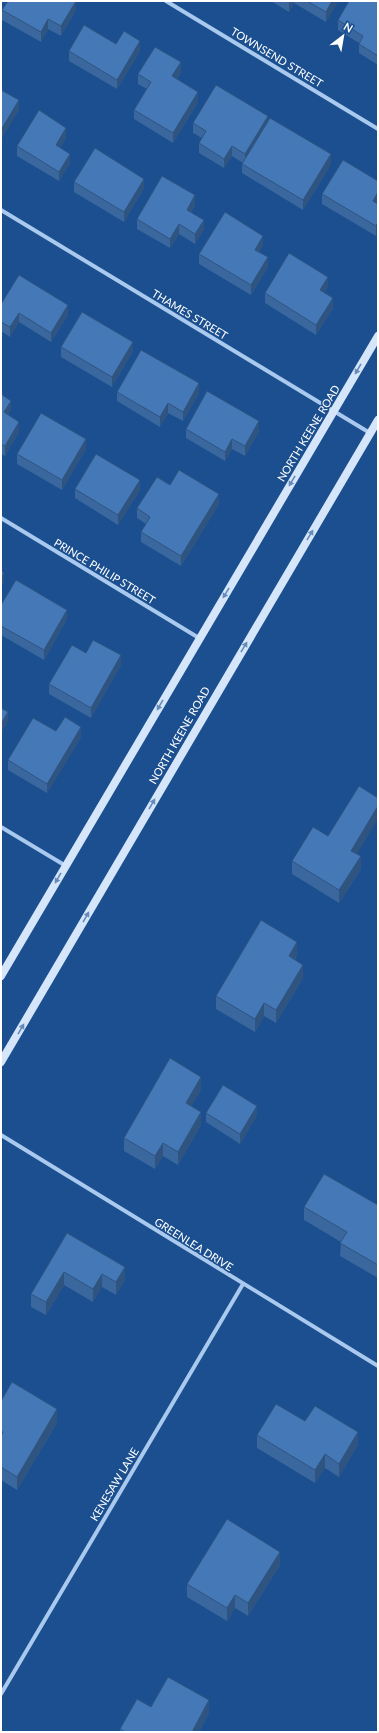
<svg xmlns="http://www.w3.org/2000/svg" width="379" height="1733" viewBox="0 0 379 1733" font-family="Lato,sans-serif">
	<rect width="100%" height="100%" fill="#1b4f8f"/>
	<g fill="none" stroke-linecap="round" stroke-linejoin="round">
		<path stroke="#a9c9ee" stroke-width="4" d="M166 1 378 129
			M1 210 370 433
			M1 518 199 638
			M1 827 66 866
			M1 1135 378 1366
			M1 1694 243 1284"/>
		<path stroke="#d6e6fa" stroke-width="8" d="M1 976 378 336
			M1 1062 378 420"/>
	</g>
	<path fill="#3a679d" d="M76 1V10L61 36 48 29 41 42 2 20V10Z
		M271 1H338L326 22 294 3 289 12Z
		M378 1V65L359 53V43L338 30V20Z
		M116 44 140 51 117 89 69 61V51Z
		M181 72 177 79 198 102 173 143 134 119V110L147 89 138 84V74Z
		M193 123H268L331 164 303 210 242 173V164L243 163 232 156 224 168 199 153V143L202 138 193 133Z
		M66 137 60 148 70 163 59 181 17 156V146Z
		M378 181V202L377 204 376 236 322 204V194Z
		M74 182 144 188 124 222 74 192Z
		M195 205 191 212 204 229 195 244 179 234 170 248 137 229V219Z
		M263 245 259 252 268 267 251 295 199 264V254Z
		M328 286 324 293 333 308 316 335 265 303V293Z
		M1 304 68 315 51 342 19 322 10 337 1 331Z
		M61 347 133 351 112 387 61 357Z
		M117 392 199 393 183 421 168 413 160 427 117 401Z
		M1 394 11 410 8 415 19 432 5 456 1 454Z
		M186 429 259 431 245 456 232 449 225 461 186 438Z
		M86 449 62 490 17 464V454Z
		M170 485 219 504 181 566 141 542V532L146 524 137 518V508Z
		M75 489 140 490 118 525 75 498Z
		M1 605 67 619 44 660 1 635Z
		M86 653 121 665 91 718 49 694V684Z
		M378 687V703H377V688Z
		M56 731 81 737 47 793 8 770V760Z
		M357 854 361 869 339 903 292 874V861Z
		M297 955 295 960 303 978 276 1023 264 1016 255 1032 216 1009V996Z
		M201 1090 191 1106 201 1125 178 1165 163 1156 155 1169 124 1151V1138Z
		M206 1113 257 1115 240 1144 206 1122Z
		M378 1205V1278L340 1256 341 1242 304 1220V1207Z
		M67 1233 125 1280 116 1295 102 1287 93 1302 64 1285 46 1315 31 1307V1294Z
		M1 1401 57 1423 17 1490 1 1480Z
		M305 1421 358 1445 339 1477 325 1468 315 1483 257 1448V1435Z
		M280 1565 248 1616 235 1608 227 1621 187 1597V1584Z
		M151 1707 209 1713 199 1732H120V1729Z"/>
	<path fill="#305480" d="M76 1V10L61 36V26Z
		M290 1H294V3L289 12V2Z
		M332 1H338L326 22V12Z
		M48 19V29L41 42V32Z
		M140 41V51L117 89V80Z
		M181 62V72L172 86V76Z
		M198 92V102L173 143V133Z
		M19 100V110L1 140V130Z
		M268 116V126L245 164V154Z
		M66 128V137L56 155V145Z
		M232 146V156L224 168V159Z
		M70 154V163L59 181V172Z
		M331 154V164L303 210V200Z
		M144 179V188L124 222V212Z
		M378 192V202L373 211V201Z
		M195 195V205L187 219V210Z
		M204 220V229L195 244V234Z
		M378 222V232L376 236V226Z
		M179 224V234L170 248V239Z
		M263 236V245L255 259V250Z
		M268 257V267L251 295V285Z
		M328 277V286L320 300V290Z
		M333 298V308L316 335V325Z
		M68 305V315L51 342V333Z
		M19 313V322L10 337V327Z
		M133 342V351L112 387V377Z
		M199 383V393L183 421V412Z
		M11 401V410L4 422V412Z
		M168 403V413L160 427V417Z
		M259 421V431L245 456V446Z
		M19 422V432L5 456V446Z
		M86 439V449L62 490V480Z
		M232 439V449L225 461V452Z
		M140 480V490L118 525V515Z
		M219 494V504L181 566V556Z
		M4 573V582L1 587V577Z
		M67 610V619L44 660V650Z
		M121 655V665L91 718V708Z
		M8 712V722L1 733V724Z
		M81 727V737L47 793V784Z
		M378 806V819L351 864V851Z
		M361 856V869L339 903V890Z
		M297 942V955L289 969V956Z
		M303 965V978L276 1023V1010Z
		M264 1003V1016L255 1032V1019Z
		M201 1077V1090L186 1116V1103Z
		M257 1106V1115L240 1144V1134Z
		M201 1112V1125L178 1165V1152Z
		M163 1143V1156L155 1169V1156Z
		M125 1267V1280L116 1295V1282Z
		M64 1272V1285L46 1315V1302Z
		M102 1274V1287L93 1302V1289Z
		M57 1409V1423L17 1490V1477Z
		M358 1432V1445L339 1477V1464Z
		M325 1454V1468L315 1483V1470Z
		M280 1552V1565L248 1616V1603Z
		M235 1595V1608L227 1621V1608Z
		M209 1700V1713L199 1732H193V1730Z"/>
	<path fill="#4478b7" stroke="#305480" d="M8 1H76L61 26 48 19 41 32 2 10Z
		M307 1H332L326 12Z
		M349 1H378V56L359 44 363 36 338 20Z
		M84 25 116 44 124 31 140 41 117 80 69 51Z
		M155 47 181 62 172 76 198 92 173 133 134 110 151 82 138 74Z
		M216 85 268 116 245 154 232 146 224 159 199 143 206 131 193 123Z
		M1 90 19 100 1 130Z
		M39 110 66 128 56 145 70 154 59 172 17 146Z
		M270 118 331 154 303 200 242 164Z
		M95 148 144 179 124 212 74 182Z
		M343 160 378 181V192L373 201 378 204V222L376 226 322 194Z
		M162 176 195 195 187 210 204 220 195 234 179 224 170 239 137 219Z
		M225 212 263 236 255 250 268 257 251 285 199 254Z
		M289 253 328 277 320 290 333 298 316 325 265 293Z
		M19 275 68 305 51 333 19 313 10 327 1 322V304Z
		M82 312 133 342 112 377 61 347Z
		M141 350 199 383 183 412 168 403 160 417 117 392Z
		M207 391 259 421 245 446 232 439 225 452 186 429Z
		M1 394 11 401 4 412 19 422 5 446 1 444Z
		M41 413 86 439 62 480 17 454Z
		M96 454 140 480 118 515 75 489Z
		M179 470 219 494 181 556 141 532 150 517 137 508 157 477 170 485Z
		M1 571 4 573 1 577Z
		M16 580 67 610 44 650 1 626V605Z
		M93 640 121 655 91 708 49 684 72 645 86 653Z
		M1 708 8 712 1 724Z
		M65 717 81 727 47 784 8 760 33 718 56 731Z
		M359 786 378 798V806L351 851 361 856 339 890 292 861 313 827 328 836Z
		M261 920 297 942 289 956 303 965 276 1010 264 1003 255 1019 216 996Z
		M170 1058 201 1077 186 1103 201 1112 178 1152 163 1143 155 1156 124 1138Z
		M223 1085 257 1106 240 1134 206 1113Z
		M324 1174 378 1205V1265L340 1243 347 1232 304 1207Z
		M67 1233 125 1267 116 1282 102 1274 93 1289 64 1272 46 1302 31 1294Z
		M12 1382 57 1409 17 1477 1 1467V1436L3 1432 1 1431V1401Z
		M276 1404 305 1421 315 1406 358 1432 339 1464 325 1454 315 1470 257 1435Z
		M227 1519 280 1552 248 1603 235 1595 227 1608 187 1584Z
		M168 1677 209 1700 193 1730 195 1732H125L120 1729 137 1699 151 1707Z"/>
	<defs><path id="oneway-solid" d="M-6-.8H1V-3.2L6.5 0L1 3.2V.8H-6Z"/></defs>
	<g fill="#668bba">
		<use href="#oneway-solid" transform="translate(358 369) rotate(120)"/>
		<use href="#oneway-solid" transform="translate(292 481) rotate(121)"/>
		<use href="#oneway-solid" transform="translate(310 535) rotate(-59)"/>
		<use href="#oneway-solid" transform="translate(226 593) rotate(121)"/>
		<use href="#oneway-solid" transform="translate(244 647) rotate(-59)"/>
		<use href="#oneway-solid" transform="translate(160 705) rotate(120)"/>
		<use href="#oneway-solid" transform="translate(152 804) rotate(-60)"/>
		<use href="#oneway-solid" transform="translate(58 878) rotate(120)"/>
		<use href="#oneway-solid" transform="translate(86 917) rotate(-60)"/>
		<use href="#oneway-solid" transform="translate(21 1029) rotate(-60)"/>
	</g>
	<g text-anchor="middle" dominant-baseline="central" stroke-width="3" stroke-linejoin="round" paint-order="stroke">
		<g font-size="11" fill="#fff" stroke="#1b4f8f">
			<text transform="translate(277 57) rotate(31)">TOWNSEND STREET</text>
			<text transform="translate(190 314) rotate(31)">THAMES STREET</text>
			<text transform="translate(308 433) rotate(-59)">NORTH KEENE ROAD</text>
			<text transform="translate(105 571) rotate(31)">PRINCE PHILIP STREET</text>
			<text transform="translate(179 735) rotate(-60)">NORTH KEENE ROAD</text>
			<text transform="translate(194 1244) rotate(32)">GREENLEA DRIVE</text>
			<text transform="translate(114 1484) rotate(-59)">KENESAW LANE</text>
		</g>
	</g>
	<rect width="379" height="1733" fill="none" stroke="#ffffff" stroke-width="4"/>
	<g transform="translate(343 36) rotate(31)" stroke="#1b4f8f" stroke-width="3" paint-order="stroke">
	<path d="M0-3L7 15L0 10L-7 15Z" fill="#ffffff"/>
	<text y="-6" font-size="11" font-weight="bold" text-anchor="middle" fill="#ffffff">N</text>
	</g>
</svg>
